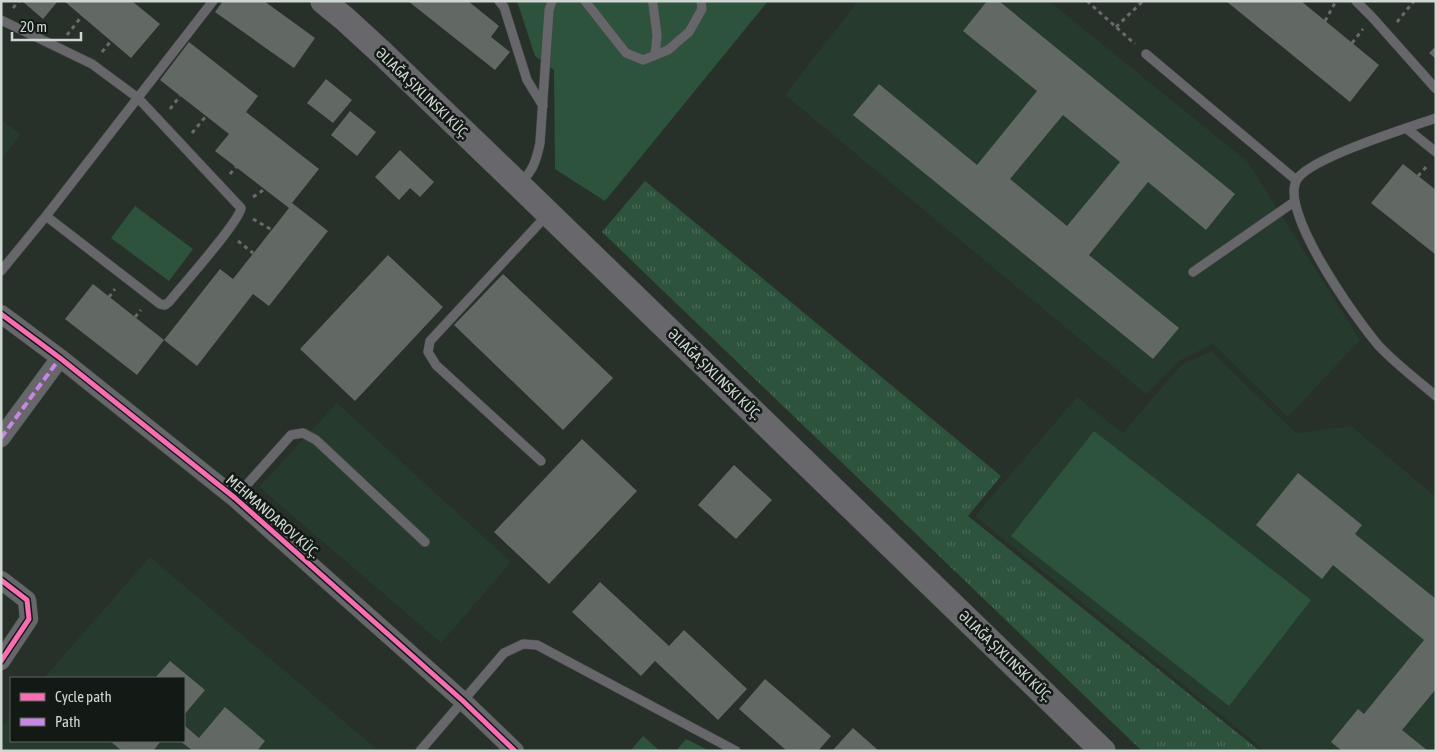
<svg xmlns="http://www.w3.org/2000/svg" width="1437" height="752" viewBox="0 0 1437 752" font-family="'Asap Condensed',sans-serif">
<defs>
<pattern id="grass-tufts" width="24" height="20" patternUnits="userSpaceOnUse" patternTransform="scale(1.25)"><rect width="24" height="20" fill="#2e533c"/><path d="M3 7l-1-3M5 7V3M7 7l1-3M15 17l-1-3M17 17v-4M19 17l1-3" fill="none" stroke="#4b6b57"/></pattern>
</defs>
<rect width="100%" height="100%" fill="#28302a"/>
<path fill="#263a2d" d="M858,1H1049L1248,162L1360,340L1288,417L1213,344L1179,361L1146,394L785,95Z
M1,120L21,134L1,160Z
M1211,351L1296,433L1351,426L1436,497V751H1265L975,516L1077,397L1123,433L1181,365Z
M337,403L511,562L441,643L259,487Z
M150,557L379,751H1V728L11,716V741H184V678H44Z"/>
<path fill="url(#grass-tufts)" d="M645,181L1001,476L968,516L1260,751H1142L602,232Z"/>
<path fill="#2e533c" d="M517,1H768L605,201L555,169L554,70L535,56Z
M135,206L193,249L169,281L111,238Z
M1094,431L1311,600L1229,706L1011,536Z
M643,736L660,751H630Z
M686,739L710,751H676Z"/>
<path fill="#626964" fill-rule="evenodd" d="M22,1H58L43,19Z
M64,1H132L160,24L131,58Z
M223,1H264L315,38L294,68L215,12Z
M408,1H468L499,26L491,37L510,52L495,70Z
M987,1H999L1235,194L1206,230L1148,182L1089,255L1179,328L1153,359L853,115L879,84L977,165L1037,91L963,31ZM1063,115L1120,162L1067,226L1010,179Z
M1226,1H1301L1379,65L1350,102Z
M189,42L258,96L246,112L319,169L292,203L328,231L269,306L253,294L197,366L164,340L220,269L233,279L289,208L215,151L229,134L160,80Z
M1436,46V59L1429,53Z
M326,79L352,100L333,123L307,103Z
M350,111L376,132L357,156L331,135Z
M400,150L434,182L420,197L410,188L399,200L375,177Z
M1403,164L1436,190V255L1371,203Z
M388,255L443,307L355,401L300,349Z
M503,274L613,378L563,430L454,325Z
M93,284L164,340L137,375L65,319Z
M582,439L637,491L549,584L494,532Z
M734,465L772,500L736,539L698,505Z
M1298,473L1362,525L1355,534L1436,599V689L1402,730L1428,751H1342L1331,742L1358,709L1364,714L1424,640L1333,565L1322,579L1256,525Z
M600,582L669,646L684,630L747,689L718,720L655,661L641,676L572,612Z
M170,661L205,690L184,715V678H155Z
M765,679L831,736L818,751H787L739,709Z
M225,707L265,741L257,751H193L180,741H184V725L199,738Z
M853,728L879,751H832Z
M110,741H161L153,751H122Z"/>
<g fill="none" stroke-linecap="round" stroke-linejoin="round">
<g stroke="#474d49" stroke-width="10">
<path id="lane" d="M499,1L504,7L527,80L543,106
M585,1L626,53L643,60L668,50L689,32L702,9L701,1
M652,1L653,4L657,35L655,55
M1356,1L1372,17L1436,89
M1,20L92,64L138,98L241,208C240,221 181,287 169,302L165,305L160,304L46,216
M1146,54L1296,180
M1436,118C1407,128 1314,157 1298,178C1275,207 1358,322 1379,346C1396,364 1417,380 1436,396
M1406,128L1436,152
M520,184C533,170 536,162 540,143L549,10L552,1
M1,271L46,216L213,1
M1193,272L1294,202
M541,461L436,365L428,352L430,341L547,215
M235,498L291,435L303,433L316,440L425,542
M420,751L504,653L523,644L537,645L736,751"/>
</g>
<g stroke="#474d49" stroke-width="19">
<path id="street" d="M1,314L60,358L235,498L463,701L515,751
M1,438L60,358
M1,580L27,600L29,619L1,661"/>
</g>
<g stroke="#474d49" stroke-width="26">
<path id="secondary" d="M323,1L345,19L383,54L519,185L1103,751"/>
</g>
<path stroke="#696b6b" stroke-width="3" stroke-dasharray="4 4" stroke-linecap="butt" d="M1087,1L1135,44
M13,8L19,1
M1325,21L1336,1
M1397,22L1414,1
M1116,27L1143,1
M67,35L82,16
M1352,43L1363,29
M102,52L111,41
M170,109L180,96
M192,133L206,116
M230,174L236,167
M1418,176L1428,165
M253,197L265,189
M253,219L272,230
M238,241L253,253
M109,297L115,289
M135,317L141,310"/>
<use href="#lane" stroke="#66666b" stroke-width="9"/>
<use href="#street" stroke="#66666b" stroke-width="18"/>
<use href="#secondary" stroke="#68686c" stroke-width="25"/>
<path stroke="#c787e3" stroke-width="4" stroke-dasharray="8 4" stroke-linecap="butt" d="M1,438L60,358"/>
<g stroke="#131915" stroke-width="8">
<path id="cycleway" d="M1,314L60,358L235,498L463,701L515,751
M1,580L27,600L29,619L1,661"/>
</g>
<use href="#cycleway" stroke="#f96db3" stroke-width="5"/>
</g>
<g text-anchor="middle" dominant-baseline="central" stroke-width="5" stroke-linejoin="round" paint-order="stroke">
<g font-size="15" fill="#ced7d1" stroke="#131915">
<text transform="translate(423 93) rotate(44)">ƏLIAĞA ŞIXLINSKI KÜÇ.</text>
<text transform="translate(715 374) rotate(44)">ƏLIAĞA ŞIXLINSKI KÜÇ.</text>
<text transform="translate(273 516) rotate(41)">MEHMANDAROV KÜÇ.</text>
<text transform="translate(1006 656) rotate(44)">ƏLIAĞA ŞIXLINSKI KÜÇ.</text>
</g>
</g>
<rect width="1437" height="752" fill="none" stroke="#ced7d1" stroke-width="5"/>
<rect x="10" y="677" width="175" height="65" fill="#131915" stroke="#5e6560"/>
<rect x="20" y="693" width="25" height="8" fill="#f96db3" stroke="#5e6560"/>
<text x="55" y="702" font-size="15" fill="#ced7d1">Cycle path</text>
<rect x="20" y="718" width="25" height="8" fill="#c787e3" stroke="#5e6560"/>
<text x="55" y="727" font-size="15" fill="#ced7d1">Path</text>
<path d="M12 32v8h69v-8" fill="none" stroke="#ced7d1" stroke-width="2.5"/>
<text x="20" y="32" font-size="15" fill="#ced7d1" stroke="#131915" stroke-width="4" paint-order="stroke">20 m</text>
</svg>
